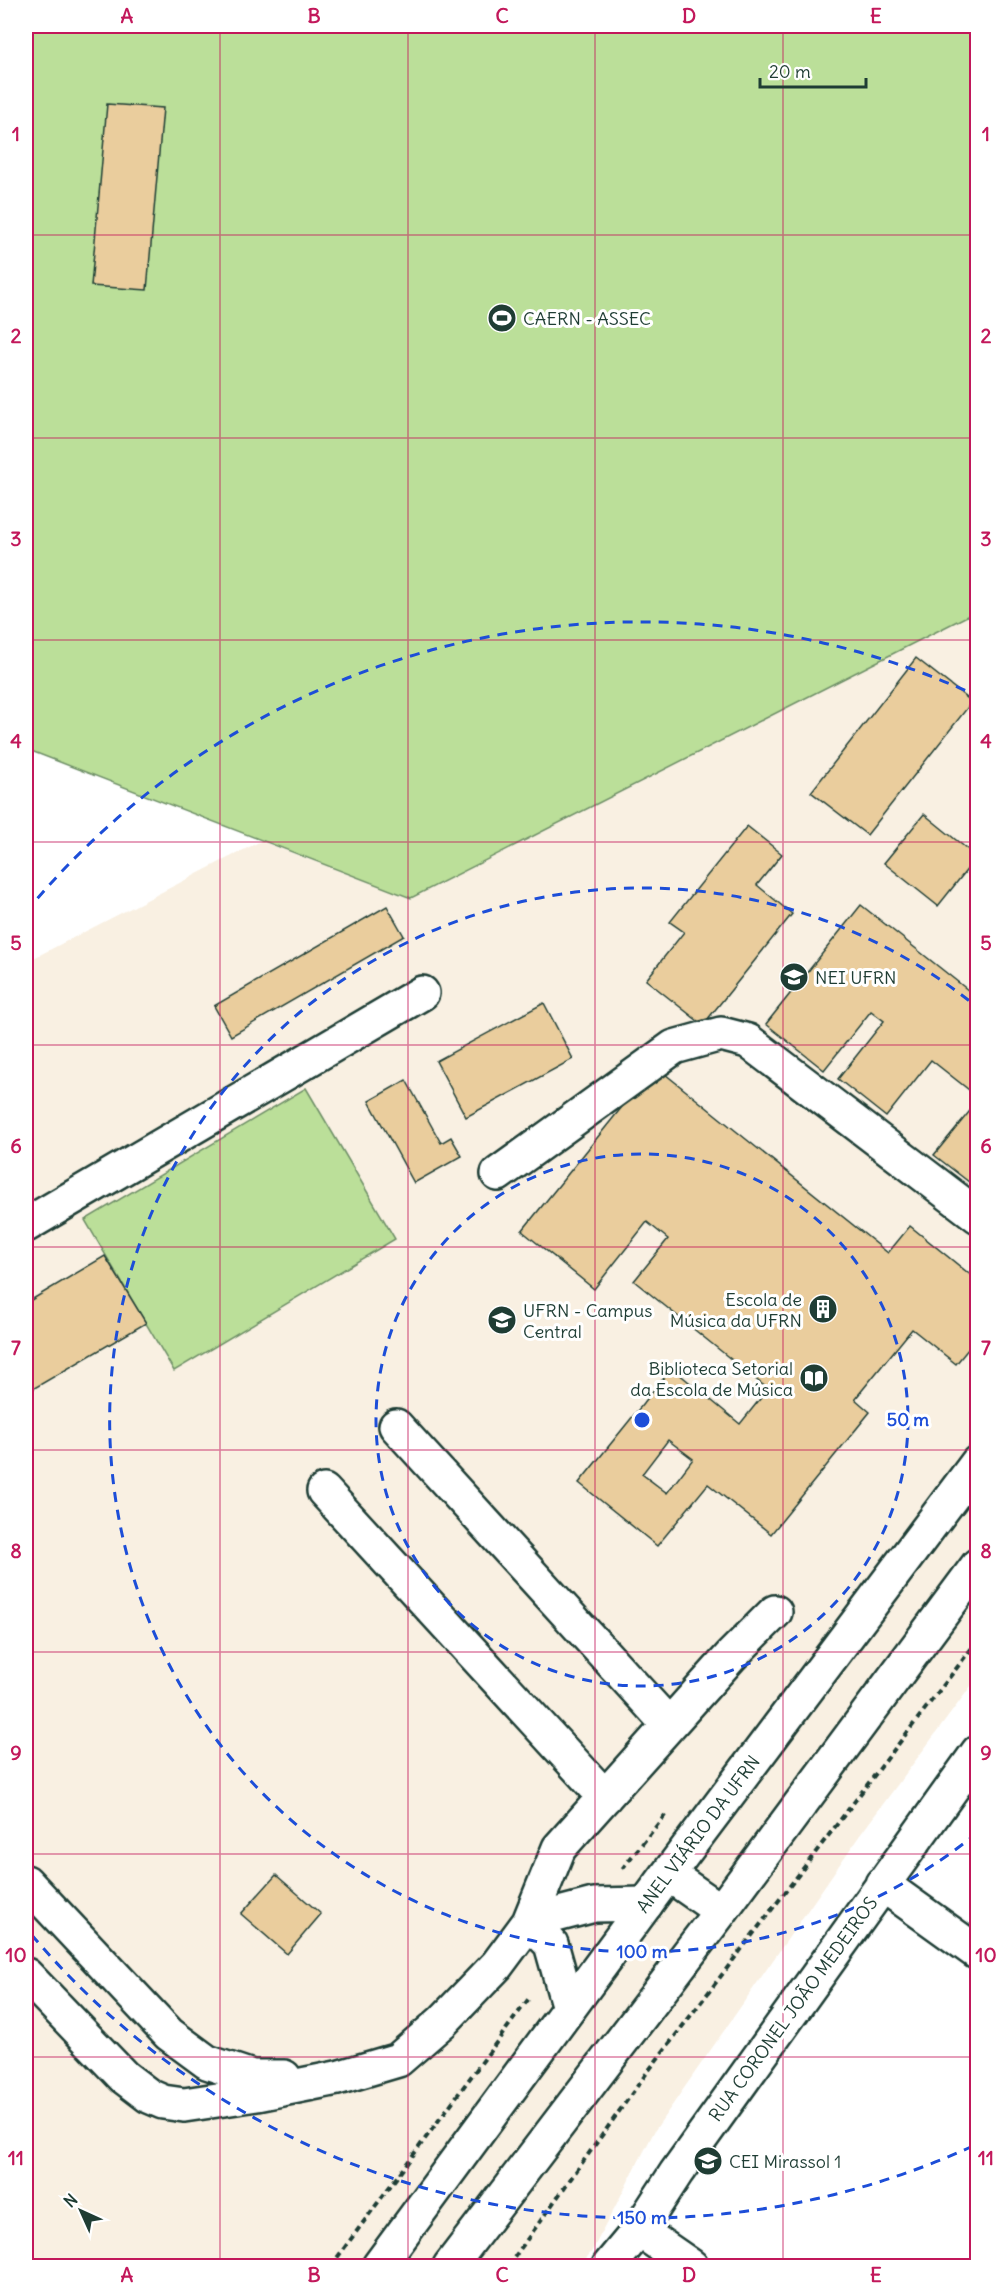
<svg xmlns="http://www.w3.org/2000/svg" width="1003" height="2292" viewBox="0 0 1003 2292" font-family="Delius,sans-serif">
<rect width="100%" height="100%" fill="#fff"/>
<filter id="ink" filterUnits="userSpaceOnUse"><feTurbulence type="fractalNoise" baseFrequency=".0167" numOctaves="2"/><feDisplacementMap in="SourceGraphic" scale="12" xChannelSelector="R" yChannelSelector="G"/><feConvolveMatrix kernelMatrix="1 2 1 2 8 2 1 2 1" color-interpolation-filters="sRGB"/></filter>
<g filter="url(#ink)">
<path fill="#f9f0e2" d="M977,611V1678L860,1835L655,2130L592,2251L580,2266H26V962L261,841L411,898Z"/>
<path fill="#bbdf99" stroke="#6d8e66" stroke-width="1.5" d="M26,26H977V611L411,898L26,749Z
M306,1088L395,1239L174,1371L85,1220Z"/>
<path fill="#eacd9d" stroke="#1f3d34" stroke-width="1.5" fill-rule="evenodd" d="M107,104L163,108L147,290L91,286Z
M916,658L972,702L867,835L811,792Z
M924,814L977,857L938,906L884,863Z
M747,826L782,854L757,885L792,914L703,1025L646,980L684,932L670,922Z
M861,905L978,998V1097L931,1060L886,1117L838,1079L884,1021L871,1011L824,1070L766,1024Z
M387,906L404,936L231,1036L214,1006Z
M544,1003L573,1059L466,1117L436,1061Z
M655,1066L888,1253L910,1226L978,1281V1337L956,1364L912,1329L855,1399L870,1412L771,1534L708,1484L657,1546L579,1483L672,1368L740,1424L768,1389L634,1281L668,1239L647,1222L594,1289L522,1231ZM668,1440L693,1459L667,1493L642,1474Z
M406,1080L441,1143L451,1137L462,1156L414,1183L369,1101Z
M978,1101V1189L934,1155Z
M105,1256L146,1323L26,1393V1303Z
M276,1875L321,1914L287,1954L241,1914Z"/>
<g fill="none" stroke-linecap="round" stroke-linejoin="round">
<g stroke="#1f3d34" stroke-width="38">
<path id="minor" d="M498,1174L674,1047L721,1034L748,1041L978,1216
M26,1225L422,993
M396,1426L669,1725
M324,1491L605,1797
M26,1882L169,2034L207,2062L252,2077H284
M882,1884L978,1953
M529,1922L594,1905L646,1904
M529,1922L551,1944L569,2008
M26,1975L124,2077L149,2096L163,2102L184,2105L257,2094L337,2078L398,2060L443,2021L497,1965L529,1922L559,1848L731,1656L775,1612
M639,2230L691,2266
M609,2266L639,2230L676,2173L978,1752"/>
</g>
<g stroke="#1f3d34" stroke-width="38">
<path id="major" d="M668,1874L721,1911
M379,2266L668,1874L978,1462
M450,2266L721,1911L978,1565"/>
</g>
<path stroke="#1f3d34" stroke-width="4" stroke-dasharray="6 4.5" stroke-linecap="butt" d="M622,1869L666,1814
M331,2266L530,1997
M508,2266L646,2074L978,1640"/>
<use href="#minor" stroke="#fff" stroke-width="33"/>
<use href="#major" stroke="#fff" stroke-width="33"/>
</g>
</g>
<path fill="none" stroke="#c2185b" stroke-width="1.5" stroke-opacity="0.55" d="M220,26V2266M408,26V2266M595,26V2266M783,26V2266M26,235H978M26,438H978M26,640H978M26,842H978M26,1045H978M26,1247H978M26,1450H978M26,1652H978M26,1854H978M26,2057H978"/>
<g fill="none" stroke="#1d4ed8" stroke-width="3" stroke-dasharray="10 8">
<circle cx="642" cy="1420" r="266"/>
<path d="M977 1833A532 532 0 1 1 977 1007"/>
<path d="M973 2146A798 798 0 0 1 26 1928M26 912A798 798 0 0 1 973 694"/>
</g>
<defs>
<g id="stadium-disc" transform="scale(1.5)"><circle r="9.5" fill="#1f3d34" stroke="#fff"/><path d="M0-5a6.5 5 0 1 0 0 10a6.5 5 0 1 0 0-10ZM-3.5-1.8h7v3.6h-7Z" fill="#fff"/></g>
<g id="school-disc" transform="scale(1.5)"><circle r="9.5" fill="#1f3d34" stroke="#fff"/><path d="M0-5L7-2L0 1L-7-2ZM-4 1L0 2.5L4 1V4Q0 6-4 4Z" fill="#fff"/></g>
<g id="building-disc" transform="scale(1.5)"><circle r="9.5" fill="#1f3d34" stroke="#fff"/><path d="M-4-6H4V6H1V3H-1V6H-4ZM-2.5-4.3h1.7v1.8h-1.7ZM.8-4.3h1.7v1.8H.8ZM-2.5-1h1.7V.8h-1.7ZM.8-1h1.7V.8H.8Z" fill="#fff"/></g>
<g id="university-disc" transform="scale(1.5)"><circle r="9.5" fill="#1f3d34" stroke="#fff"/><path d="M0-5L7-2L0 1L-7-2ZM-4 1L0 2.5L4 1V4Q0 6-4 4Z" fill="#fff"/></g>
<g id="library-disc" transform="scale(1.5)"><circle r="9.5" fill="#1f3d34" stroke="#fff"/><path d="M-6-4Q-3-5.5-.7-3.5V5Q-3 3-6 4ZM6-4Q3-5.5 .7-3.5V5Q3 3 6 4Z" fill="#fff"/></g>
</defs>
<g fill-rule="evenodd">
<use href="#stadium-disc" x="502" y="318"/>
<use href="#school-disc" x="794" y="977"/>
<use href="#building-disc" x="823" y="1309"/>
<use href="#university-disc" x="502" y="1320"/>
<use href="#library-disc" x="814" y="1378"/>
<use href="#school-disc" x="708" y="2161"/>
</g>
<g text-anchor="middle" dominant-baseline="central" stroke-width="6" stroke-linejoin="round" paint-order="stroke">
<g font-size="18" fill="#1f3d34" stroke="#fff" text-anchor="start">
<text x="523" y="318">CAERN - ASSEC</text>
<text x="815" y="977">NEI UFRN</text>
<text x="802" y="1299" text-anchor="end">Escola de<tspan x="802" dy="21">Música da UFRN</tspan></text>
<text x="523" y="1310">UFRN - Campus<tspan x="523" dy="21">Central</tspan></text>
<text x="793" y="1368" text-anchor="end">Biblioteca Setorial<tspan x="793" dy="21">da Escola de Música</tspan></text>
<text x="729" y="2161">CEI Mirassol 1</text>
</g>
<g font-size="18" fill="#1f3d34" stroke="#fff">
<text transform="translate(698 1834) rotate(-53)">ANEL VIÁRIO DA UFRN</text>
<text transform="translate(793 2009) rotate(-54)">RUA CORONEL JOÃO MEDEIROS</text>
</g>
</g>
<circle cx="642" cy="1420" r="9" fill="#1d4ed8" stroke="#fff" stroke-width="3"/>
<g font-size="18" text-anchor="middle" font-weight="bold" fill="#1d4ed8" stroke="#fff" stroke-width="6" stroke-linejoin="round" paint-order="stroke">
<text x="908" y="1426">50 m</text>
<text x="642" y="1958">100 m</text>
<text x="642" y="2224">150 m</text>
</g>
<rect width="1003" height="2292" fill="none" stroke="#fff" stroke-width="66"/>
<g transform="translate(81 2211) rotate(315)" stroke="#ffffff" stroke-width="4.5" paint-order="stroke">
<path d="M0-4.5L10 22L0 15L-10 22Z" fill="#1f3d34"/>
<text y="-9" font-size="16" font-weight="bold" text-anchor="middle" fill="#1f3d34">N</text>
</g>
<path d="M760 78v9h106v-9" fill="none" stroke="#1f3d34" stroke-width="3"/>
<text x="769" y="78" font-size="18" fill="#1f3d34" stroke="#ffffff" stroke-width="4.5" paint-order="stroke">20 m</text>
<rect x="33" y="33" width="937" height="2226" fill="none" stroke="#c2185b" stroke-width="2"/>
<g font-size="20" text-anchor="middle" font-weight="bold" fill="#c2185b">
<text x="127" y="23">A</text>
<text x="314" y="23">B</text>
<text x="502" y="23">C</text>
<text x="689" y="23">D</text>
<text x="876" y="23">E</text>
<text x="16" y="141">1</text>
<text x="986" y="141">1</text>
<text x="16" y="343">2</text>
<text x="986" y="343">2</text>
<text x="16" y="546">3</text>
<text x="986" y="546">3</text>
<text x="16" y="748">4</text>
<text x="986" y="748">4</text>
<text x="16" y="950">5</text>
<text x="986" y="950">5</text>
<text x="16" y="1153">6</text>
<text x="986" y="1153">6</text>
<text x="16" y="1355">7</text>
<text x="986" y="1355">7</text>
<text x="16" y="1558">8</text>
<text x="986" y="1558">8</text>
<text x="16" y="1760">9</text>
<text x="986" y="1760">9</text>
<text x="16" y="1962">10</text>
<text x="986" y="1962">10</text>
<text x="16" y="2165">11</text>
<text x="986" y="2165">11</text>
<text x="127" y="2282">A</text>
<text x="314" y="2282">B</text>
<text x="502" y="2282">C</text>
<text x="689" y="2282">D</text>
<text x="876" y="2282">E</text>
</g>
</svg>
